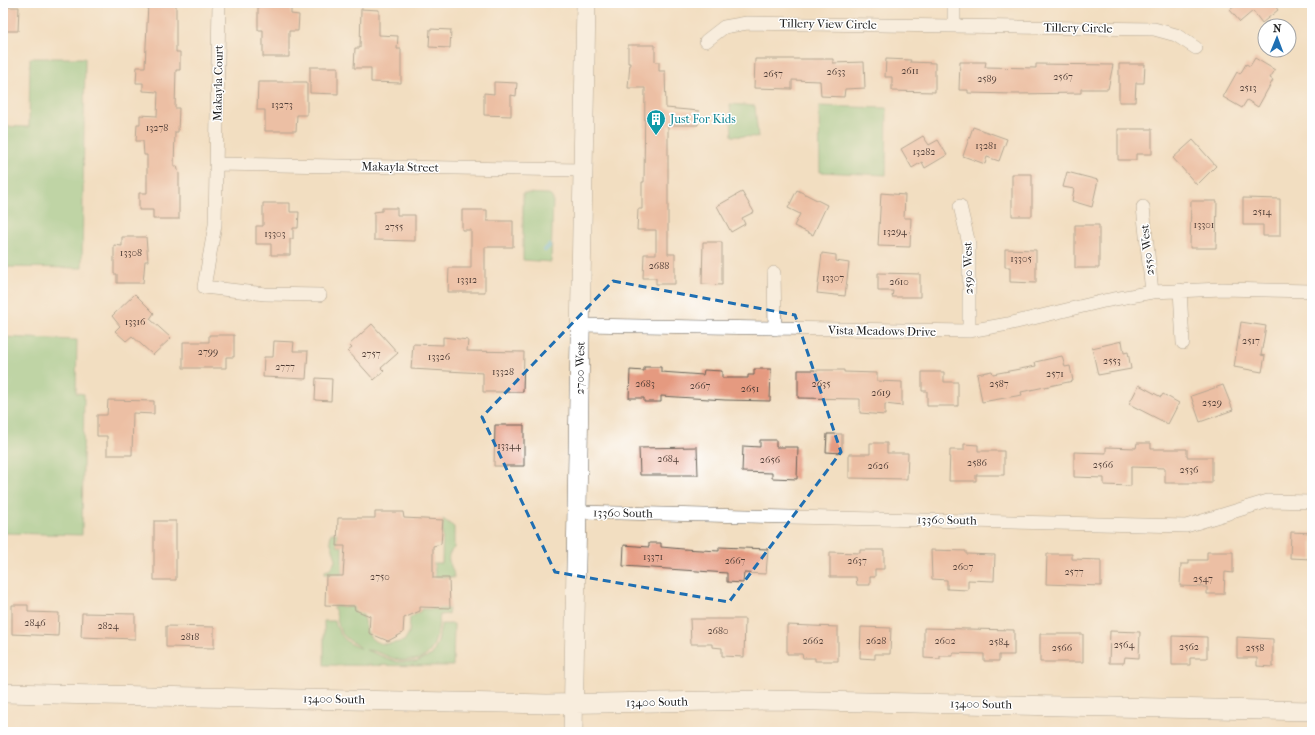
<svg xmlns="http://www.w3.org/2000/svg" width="1315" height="735" viewBox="0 0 1315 735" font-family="'IM FELL French Canon',serif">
<rect width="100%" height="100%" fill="#fff"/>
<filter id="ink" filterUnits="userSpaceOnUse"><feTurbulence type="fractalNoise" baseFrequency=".025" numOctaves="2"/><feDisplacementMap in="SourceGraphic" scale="8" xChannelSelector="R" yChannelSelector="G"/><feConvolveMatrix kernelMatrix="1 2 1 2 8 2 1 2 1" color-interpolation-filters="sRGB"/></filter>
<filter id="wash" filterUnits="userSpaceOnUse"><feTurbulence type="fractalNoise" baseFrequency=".012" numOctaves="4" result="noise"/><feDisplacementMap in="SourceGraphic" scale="16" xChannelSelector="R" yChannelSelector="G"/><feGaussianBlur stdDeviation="0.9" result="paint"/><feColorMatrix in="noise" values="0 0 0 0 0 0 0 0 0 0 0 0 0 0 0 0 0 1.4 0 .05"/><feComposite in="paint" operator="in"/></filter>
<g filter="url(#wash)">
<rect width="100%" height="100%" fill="#f2dec1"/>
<path fill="#80c783" stroke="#4e7250" d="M30,58H85L82,268L3,267V126L29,127Z
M730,104L755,106L758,137L732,136Z
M819,106L887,108L886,175L820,172Z
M523,193L549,194L553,199L551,262L523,260Z
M3,337L77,340L76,393L84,394L82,535L3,533Z
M443,519L454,527V548C442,559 454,565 454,578L435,576L434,563H442Z
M331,533H337V546L342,547V574H325V571L331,569L336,559L330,540Z
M333,606L353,607L354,611L363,615C367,643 377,648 404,641L409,633L410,618L421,611V609H449L448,614L440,615C437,634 436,661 410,660C405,660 399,661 395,659C385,656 376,650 366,650L397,662H416L432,655L438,642L441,624H454L453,666L324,665V621H335C337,634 349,646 361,648C354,643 341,637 339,627C337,619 337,614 333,606Z"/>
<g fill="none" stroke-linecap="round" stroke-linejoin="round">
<path stroke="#5cbcda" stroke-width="4.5" d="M545,250L549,246"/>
</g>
<g id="blocks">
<path fill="#e59a80" d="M148,3H176V52H180V70H176L175,108H179L178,132H175L174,166H177L179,174V219H153V210H139V193H147V155H144L143,141H136L137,124H140V115L157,116L158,92L143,91V83H136L137,67H145Z
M1238,3H1273L1278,10L1262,23L1253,11L1240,22L1230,10Z
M258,5L291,6V14L299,15L298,31H289V57H263V30H258Z
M3,7H19L18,31H3Z
M361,9L379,10V35L398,36L397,49H401V83L371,82V68H354L355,48H360Z
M430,29L451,30L450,48L429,47Z
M628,45H655V62H659V71H665L666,108L699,111L698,125H668V254H675V284H656V278H643L644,254H656V230H637L638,209H642V182H644L645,88H628L630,63H628Z
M1255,58L1275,70L1270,78L1273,80L1258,107L1247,100L1242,108L1223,97L1237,72L1240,74L1246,64L1250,66Z
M755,59H833V63L864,62L865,88L845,89L844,97L821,96L820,81L792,80V89L754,88Z
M886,59L911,60L910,62L935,63V92L892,91V77H885Z
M960,62H986L985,67L1036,68V64L1113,65L1108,89H1081V93L1015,94L968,93V90H959Z
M1119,64H1145L1144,83H1136L1135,102H1119Z
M310,67H338V94L310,93Z
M258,82H307V115H297L296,131H265V110H257Z
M494,82L517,83L516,96L511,95V116L484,115V93L494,94Z
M973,127L1007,139L999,161L987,157L985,164L963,156Z
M1118,129H1152V154H1136V160H1118Z
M923,136L929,145L938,140L947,155L925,168L922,162L912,168L901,149Z
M1193,140L1216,166L1197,185L1173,158Z
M1067,172L1098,180L1092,207L1072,201L1074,189L1063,187Z
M1012,174H1032V216H1012Z
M797,190L827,205L813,235L794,226L800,214L788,208Z
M742,192L754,212L742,218L745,224L731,232L717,206Z
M881,193L905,195L904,218H911L910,247L878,246Z
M1243,198L1280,199V236H1263V225H1243Z
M1191,201H1217L1216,248H1190Z
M263,203H290V212H299L298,228H293V239H290V255H271V244H256V226H263Z
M382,208H397V215H415V241L374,240V212L382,211Z
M462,210H487V221H513V247H485V292H448L449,268H471V230H462Z
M1075,225H1099V268H1075Z
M122,237H146L148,261H145L143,283H117V274H114V245L122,246Z
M703,242H722V285L702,284Z
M1005,249L1036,250V283L1010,282V267H1005Z
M822,253L836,255V261L849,263L845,296L817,293Z
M878,273L920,274V297H892L893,291H878Z
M135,294L154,313L150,319L171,338L153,355L132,336L126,341L115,331L120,326L112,316Z
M1241,322L1266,326L1261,355L1265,356L1262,372L1234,367Z
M372,324L398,353L381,368L384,371L374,380L348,351L352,348L349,345Z
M209,335H234V357H226V368H183V342H209Z
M443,337L468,340L467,351L524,352L523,392H483V373L411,369L413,344L443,345Z
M274,341L294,342L293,351H308L306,379L263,377L264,357H273Z
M1122,341L1124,353L1128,352L1131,369L1098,375L1092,348Z
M1062,356L1065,367L1070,366L1073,381L1021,392L1022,395L982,402L977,374L992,371L993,374L1036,366L1035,362Z
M644,367H661V372L703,375L704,370L722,371V378H748V375H754V369H771L770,401L725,400L661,396V402H644V398H629L630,370L644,371Z
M798,370H844V372L877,373V381L902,382V406L885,404V415L860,413V399L798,398Z
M922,372H944V382H958V406H927V391H922Z
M316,378L332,379L331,401L315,400Z
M1139,385L1161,397L1163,394L1179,403L1168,424L1129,404Z
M1223,385L1233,410L1200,422L1191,396Z
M108,400L154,401V414L133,413L132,455H107V436H97V415H107Z
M495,425H524V466H494Z
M827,434H842V453L826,452Z
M760,440H776V447H798L797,479L772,478V473L742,472L743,446L760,447Z
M870,443H887V453H908L907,479L849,478V454H870Z
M1137,443H1151V449H1187V457H1212V483H1165V468L1131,467V486L1104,485V478L1074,477V452L1106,453V447L1136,448Z
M964,444L978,445V451H1004V475H976V481H949L950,450H964Z
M697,447L698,475H640L639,448Z
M375,512H403L404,518L443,520L441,544L433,546V578H449L450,608L420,607V611L404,618L403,633L388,641L369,633L370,616L355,610L354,606L325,605L326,576H343L345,546H337L338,518H375Z
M154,521H176V580H154Z
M1291,532L1312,533V559L1290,558Z
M649,543H661V547L683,549L719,551V547L768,549L766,574L744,573L743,583L727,582V573L623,566L624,545L649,547Z
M860,550H884V569H875V577H870V585H857L856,577H830V552L860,553Z
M931,550L966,551V554L995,555L994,581L968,580V590L947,589V580L932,579Z
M1207,552H1233V573L1225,572L1224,594H1207V587L1180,586L1181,564H1189V560H1207Z
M1047,554H1072V559L1101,560V586L1046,584Z
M12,605H28V612L59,613L58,636L12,634Z
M82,613L135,614V639L81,637Z
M690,619H745L744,657L722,656V648L712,647V644H691Z
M787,625L838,627V661H815V658H803L802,654H787Z
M166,626L214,627V648L166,647Z
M861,627L891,628L890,654H875V659L860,658Z
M924,628L1014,630V655H999V661H984V654L953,653V656H940V659L924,658Z
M1110,631L1140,632L1139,658L1125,657L1124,663H1109Z
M1040,634H1083V662H1040Z
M1172,636L1207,637V658H1190V665H1172Z
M1237,637L1273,639V667L1257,666V658H1237Z"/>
</g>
</g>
<g filter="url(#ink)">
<use href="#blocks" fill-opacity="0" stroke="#676056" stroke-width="1"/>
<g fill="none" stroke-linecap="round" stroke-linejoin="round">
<g stroke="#676056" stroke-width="14">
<path id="street" d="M219,3L215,225L204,287L265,294L320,295
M954,26V3
M706,41L724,27L747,23L1154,29L1176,35L1196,48
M216,164L583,170
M960,206L969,244V331
M1143,207L1152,292
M774,273L775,329
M1180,290L1183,343
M580,325L969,331L1008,324L1104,301L1152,292L1222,289L1312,291
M577,512L1186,526L1268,501L1312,502"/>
</g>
<g stroke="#676056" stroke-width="20">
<path id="secondary" d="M3,693L547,704L769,700L1312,711
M573,732L586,3"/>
</g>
<use href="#street" stroke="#fff" stroke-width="13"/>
<use href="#secondary" stroke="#fff" stroke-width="19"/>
</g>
</g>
<path d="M0 0H1315V735H0ZM613,281L795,315L841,452L729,602L555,572L482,417Z" fill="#f2dec1" fill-opacity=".55" fill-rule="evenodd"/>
<path fill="none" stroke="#1f6fb2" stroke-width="3" stroke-dasharray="8 5" stroke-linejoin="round" d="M613,281L795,315L841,452L729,602L555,572L482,417Z"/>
<defs>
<g id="building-pin" transform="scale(1)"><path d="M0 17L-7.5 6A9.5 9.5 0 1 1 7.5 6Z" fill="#0f9aa8" stroke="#fff"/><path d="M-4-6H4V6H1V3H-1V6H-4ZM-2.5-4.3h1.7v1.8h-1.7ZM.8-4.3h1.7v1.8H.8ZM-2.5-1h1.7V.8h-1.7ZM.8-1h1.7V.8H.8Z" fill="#fff"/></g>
</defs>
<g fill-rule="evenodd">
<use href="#building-pin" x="656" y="119"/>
</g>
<g text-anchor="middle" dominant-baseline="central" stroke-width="3" stroke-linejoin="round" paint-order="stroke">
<g font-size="10" fill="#4e3c35">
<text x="910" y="71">2611</text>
<text x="836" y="72">2633</text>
<text x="773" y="74">2657</text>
<text x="1063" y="77">2567</text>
<text x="987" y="79">2589</text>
<text x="1248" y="88">2513</text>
<text x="282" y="105">13273</text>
<text x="157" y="128">13278</text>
<text x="986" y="146">13281</text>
<text x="924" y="152">13282</text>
<text x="1262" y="212">2514</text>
<text x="1204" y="225">13301</text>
<text x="394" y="227">2755</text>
<text x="895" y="232">13294</text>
<text x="275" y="234">13303</text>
<text x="131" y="253">13308</text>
<text x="1021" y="259">13305</text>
<text x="659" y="266">2688</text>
<text x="833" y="278">13307</text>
<text x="467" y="280">13312</text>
<text x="899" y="282">2610</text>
<text x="135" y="322">13316</text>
<text x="1251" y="341">2517</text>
<text x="208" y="352">2799</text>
<text x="371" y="354">2757</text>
<text x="439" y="357">13326</text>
<text x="1112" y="361">2553</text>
<text x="285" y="367">2777</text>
<text x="503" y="372">13328</text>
<text x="1055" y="374">2571</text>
<text x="645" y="384">2683</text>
<text x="821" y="384">2635</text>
<text x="999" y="384">2587</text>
<text x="700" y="386">2667</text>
<text x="750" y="389">2651</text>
<text x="881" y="393">2619</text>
<text x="1212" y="403">2529</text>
<text x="509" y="446">13344</text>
<text x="668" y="459">2684</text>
<text x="770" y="460">2656</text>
<text x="977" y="463">2586</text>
<text x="1103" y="465">2566</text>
<text x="878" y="466">2626</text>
<text x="1189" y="470">2536</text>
<text x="653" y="557">13371</text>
<text x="735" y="561">2667</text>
<text x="857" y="561">2637</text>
<text x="963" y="567">2607</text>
<text x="1074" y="572">2577</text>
<text x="380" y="577">2750</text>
<text x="1203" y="579">2547</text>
<text x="35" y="623">2846</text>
<text x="108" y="626">2824</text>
<text x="718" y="631">2680</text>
<text x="190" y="637">2818</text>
<text x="813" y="641">2662</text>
<text x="876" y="641">2628</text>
<text x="945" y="641">2602</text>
<text x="999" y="642">2584</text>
<text x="1124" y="645">2564</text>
<text x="1189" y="647">2562</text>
<text x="1062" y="648">2566</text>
<text x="1255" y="648">2558</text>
</g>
<g font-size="12" fill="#1c1c1c" stroke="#fff">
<text transform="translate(828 24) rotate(1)">Tillery View Circle</text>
<text transform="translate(1078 28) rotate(1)">Tillery Circle</text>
<text transform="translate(218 83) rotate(-89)">Makayla Court</text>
<text transform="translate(400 167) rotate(1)">Makayla Street</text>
<text transform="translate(1147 250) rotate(-96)">2550 West</text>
<text transform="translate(968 268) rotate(-91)">2590 West</text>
<text transform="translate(882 331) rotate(1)">Vista Meadows Drive</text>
<text transform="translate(580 368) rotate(-89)">2700 West</text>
<text transform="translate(623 513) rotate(1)">13360 South</text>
<text transform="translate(947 520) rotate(1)">13360 South</text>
<text transform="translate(334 699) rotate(1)">13400 South</text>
<text transform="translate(657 702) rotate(-1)">13400 South</text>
<text transform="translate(981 704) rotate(1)">13400 South</text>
</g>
<g font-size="12" fill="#0d838f" stroke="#fff" text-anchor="start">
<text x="670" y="119">Just For Kids</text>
</g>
</g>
<rect width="1315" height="735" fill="none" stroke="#fff" stroke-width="16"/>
<g transform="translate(1277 38) rotate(1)"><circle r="19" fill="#ffffff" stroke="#a4a4a4"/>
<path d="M0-3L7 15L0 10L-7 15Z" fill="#1f6fb2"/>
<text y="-6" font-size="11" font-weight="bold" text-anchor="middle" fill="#1c1c1c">N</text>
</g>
</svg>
